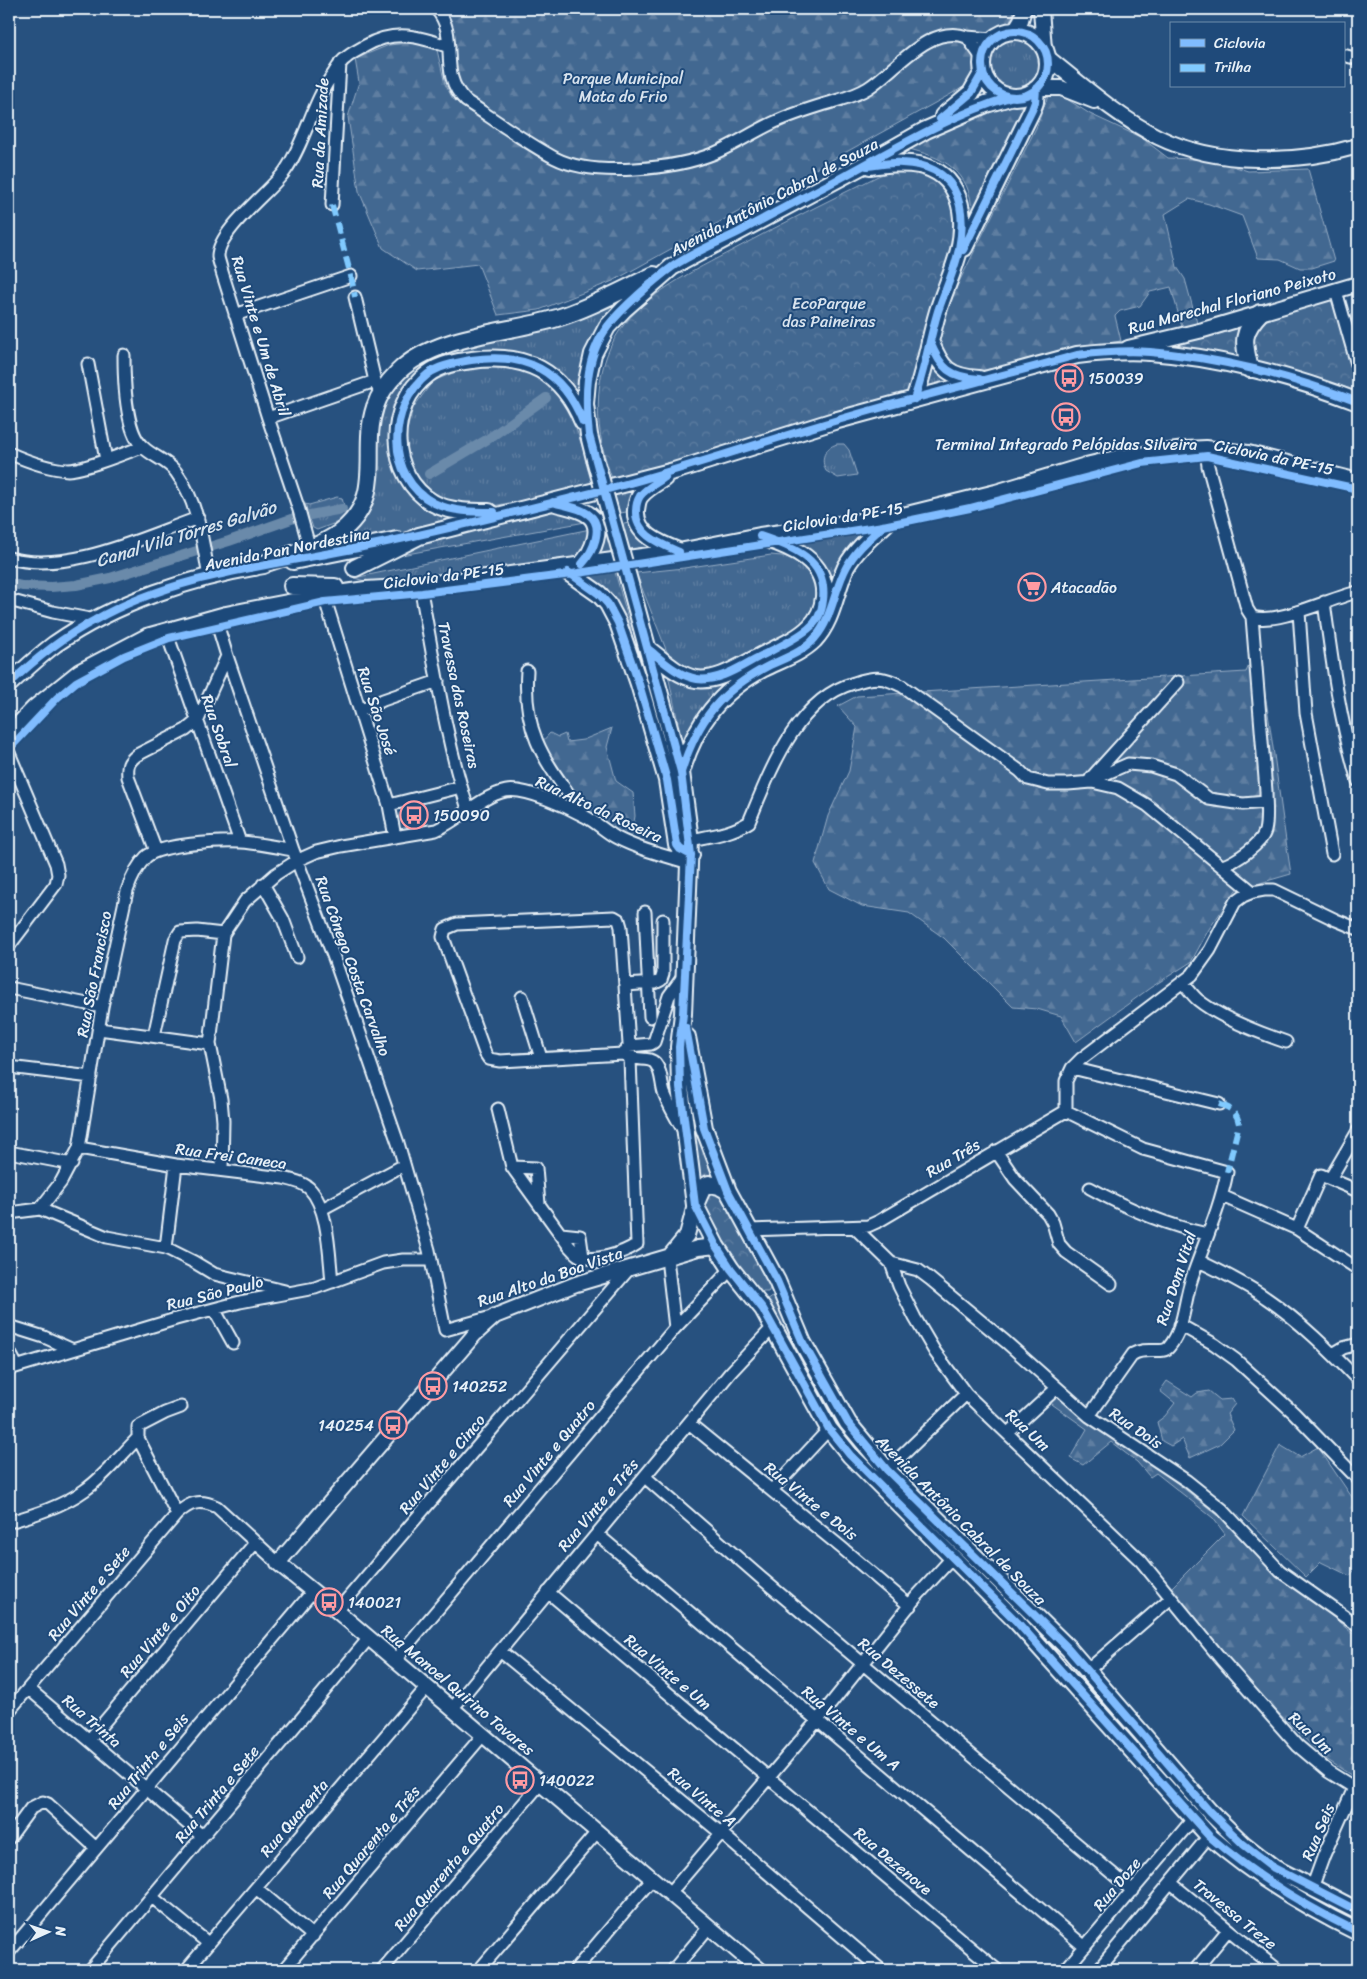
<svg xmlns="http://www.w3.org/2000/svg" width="1367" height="1979" viewBox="0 0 1367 1979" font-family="Sriracha,sans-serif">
<defs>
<pattern id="grass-tufts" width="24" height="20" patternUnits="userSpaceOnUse" patternTransform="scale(1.25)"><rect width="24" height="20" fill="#436891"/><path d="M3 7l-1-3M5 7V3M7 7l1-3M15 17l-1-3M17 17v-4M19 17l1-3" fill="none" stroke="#5e7ea1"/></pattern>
<pattern id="forest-firs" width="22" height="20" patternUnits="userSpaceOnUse" patternTransform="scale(1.25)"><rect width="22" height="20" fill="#436891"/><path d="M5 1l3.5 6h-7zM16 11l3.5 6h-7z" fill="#5e7ea1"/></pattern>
<pattern id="park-crowns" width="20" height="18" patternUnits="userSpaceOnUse" patternTransform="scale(1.25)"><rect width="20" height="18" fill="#436891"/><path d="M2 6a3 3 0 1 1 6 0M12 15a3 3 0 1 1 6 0" fill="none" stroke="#5e7ea1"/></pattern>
</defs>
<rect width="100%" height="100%" fill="#27517f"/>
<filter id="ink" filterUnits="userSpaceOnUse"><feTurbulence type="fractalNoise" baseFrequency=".02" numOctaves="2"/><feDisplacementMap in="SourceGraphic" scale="10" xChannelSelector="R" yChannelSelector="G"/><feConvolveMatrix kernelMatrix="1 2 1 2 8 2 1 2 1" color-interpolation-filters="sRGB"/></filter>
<g filter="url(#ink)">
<path fill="url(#grass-tufts)" stroke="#96acc4" d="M989 64a26 26 0 1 1 52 0a26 26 0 1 1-52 0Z
M626,294L600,328L583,409L528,358L425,371L391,439L437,511L458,521L319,550L351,529L376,408L418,360Z
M934,360L963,383L920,395Z
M510,365L549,380L566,399L596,487L482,508L458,504L438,497L425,489L413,474L406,457L404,441L413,408L433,381L458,371Z
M837,444H844L849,450L857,475L838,478L826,471C820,459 824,448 837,444Z
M650,482L632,511L615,514L610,496Z
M337,497L342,498L346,514L338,522L317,530L313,528L305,504L309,505Z
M558,508L591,521L379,559L419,538Z
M634,522L665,551L626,555L619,525Z
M595,528L584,556L562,564L375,584L354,578Z
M610,528L618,557L590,561L600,530Z
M876,529L853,543L842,568L827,615L768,663L683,746L668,675L694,685L819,619L818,565L804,543Z
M771,555L792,557L807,567L816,582L818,601L812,613L804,624L732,663L718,668L695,672L677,663L667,652L636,573L684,568Z
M613,565L631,629V647L619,617L571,570Z
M778,1293L840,1421L838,1424L767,1301Z"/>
<path fill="url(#forest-firs)" stroke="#96acc4" d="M438,9H1015L1005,32L996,37L955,29L938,33L867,86L712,150L677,162L611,166L559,156L459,95Z
M946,39H967C979,58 982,62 971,83L613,281L539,310L498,315L478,264L417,271L383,248L359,191L348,117L359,82L355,59L389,45L418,42L437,50L445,84L453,99L555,162L614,174L672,171L707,162L785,121L855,97L916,52Z
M1059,94L1090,114L1142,138L1168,158L1214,160L1248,171L1308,169L1334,261L1312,268H1300L1280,259L1258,258L1242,216L1209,204L1189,199L1165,214L1177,267L1185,279L1197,323L1186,329L1182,327L1171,287L1150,292L1140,306L1120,311L1115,316L1121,341L1074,349L996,368L969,372L955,367L937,346L952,296L1036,128L1048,96Z
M1027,101L972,213C971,170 943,157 905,148C943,127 984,109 1027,101Z
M1257,647C1271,722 1279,798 1291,874L1236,890L1209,929L1191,962L1150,988L1076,1042L1061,1016L1037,1009L1013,1007L944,938L909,913L862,906L829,889L815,863L828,816L849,771L857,727L838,706L857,696L1246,672Z
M612,728L607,747L616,781L633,793L635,816L631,840L586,814L540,744L550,733L558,737L565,734L567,742L583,740Z
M1167,1381L1192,1397L1197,1393L1209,1391L1220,1400L1232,1399L1235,1404L1227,1414L1234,1430L1220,1444L1190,1458L1182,1439L1171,1446L1162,1441L1157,1422L1165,1416L1175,1403L1160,1391Z
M1053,1391L1081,1413L1159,1469L1229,1524L1276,1576L1315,1602L1358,1638V1769L1354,1777L1326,1759L1264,1699L1170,1589L1225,1534L1213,1518L1156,1473L1150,1477L1137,1462L1111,1442L1083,1465L1070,1458L1087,1429L1049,1402Z
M1280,1445L1300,1457L1318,1447L1358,1506V1569L1356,1568L1350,1576L1321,1562L1306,1577L1243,1516Z"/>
<path fill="url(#park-crowns)" stroke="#96acc4" d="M914,166L946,187L957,212L954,246L937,289L934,308L908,393L614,483C594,436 590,373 620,330C645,294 695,270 733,250C781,224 830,200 878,176L894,170Z
M1334,298L1358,377V391L1272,365L1226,354L1167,347L1248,321Z
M687,1047L723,1187L697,1191L684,1090Z
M710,1188L724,1196L772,1286L768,1292H760L751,1287L725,1256L702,1200Z"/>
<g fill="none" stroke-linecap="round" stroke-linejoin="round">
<path stroke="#6b8aaa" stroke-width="10" d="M429,474L488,439L546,398
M9,583L22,586L51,587L76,585L110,578L229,541L294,518L342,509"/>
<g stroke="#e8f1f8" stroke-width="15">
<path id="minor" d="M436,9C461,36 436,73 466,101C495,120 525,142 555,158C594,178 676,169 715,153C736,144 755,131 775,122C790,115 806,110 822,105C837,100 854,97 868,88C896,70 929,23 967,37L982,58
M967,37L992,39
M1343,55L1358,59
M332,205L340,63
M1336,291L1358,368
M355,297L375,381L378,388
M235,315L351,276
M124,355C124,377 125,432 143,447C153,457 167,460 176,472C198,502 203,542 209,578
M88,364L106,460
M268,418L375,381
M1206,449L1208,466L1247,609L1252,617C1278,625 1330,598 1358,592
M9,453C27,461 47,469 68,470C84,470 125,453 142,447
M311,553L299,510L268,418L222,272C221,267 219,262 218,257C217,231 271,191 285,171C306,141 312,102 334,73C337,68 341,61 346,58C351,53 359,50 365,46C395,29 419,36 449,47
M9,558C69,574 141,538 198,518
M420,586C434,659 445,738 468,809
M324,596L389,805L395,837
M9,600L53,612L95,620
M1324,602C1332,662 1340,722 1358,781
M1299,612L1306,713L1332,854
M215,617L227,656L293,850L334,958L398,1143L429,1250L445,1330L495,1316
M166,631L240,842
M527,671C522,738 549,765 584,816
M360,711L383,700L438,681
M9,753L56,864L58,875L56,884L9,946
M1091,778L1178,682
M1087,782L1128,764L1151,766L1176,774L1209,799L1243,804L1266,802
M389,805L461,787
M690,840C710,836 731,834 749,822C770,772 796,699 854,683C863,680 875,677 884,679C890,680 897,684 902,686L1020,771L1028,779L1048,784H1068L1092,782L1118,788L1147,805L1253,892
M156,851L128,777C127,766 128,762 137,755L186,730L198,720L227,656
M1223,866C1236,861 1261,845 1265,831C1268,819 1266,804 1266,791L1252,617
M263,884L283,919L297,957
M645,912L650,1017
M1182,982C1188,988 1192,995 1198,1000C1219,1017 1260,1033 1286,1042
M625,985L655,983L661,980L663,974V920
M9,988L102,1007
M522,997L541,1058
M99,1029L210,1044
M154,1036L175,940L180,932L197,931L223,934
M626,1050L629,1046L651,1044L654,1042L669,996L685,974
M9,1067L91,1077
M1072,1068L1219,1104
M498,1109L512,1167L569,1246C572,1249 575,1253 578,1255C592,1264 624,1253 637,1244L630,1059L621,927L619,920L614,917L457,924L445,929L443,937L485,1053L489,1059L500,1061L623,1054C635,1062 649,1056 655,1063C662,1071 661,1084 664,1093C669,1106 676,1118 684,1131
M1066,1111L1143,1149L1227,1172C1220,1209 1204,1243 1192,1278C1184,1300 1185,1328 1169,1347C1163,1355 1146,1346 1133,1354L1089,1416
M1066,1111V1081L1072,1068L1081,1059L1192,975L1210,950L1235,902L1243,896L1253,892L1264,890H1274L1336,920L1358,929
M79,1148L176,1165L283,1178C292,1180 302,1182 309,1188C329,1208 329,1255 332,1282
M996,1151L1015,1179L1048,1214L1053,1223L1059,1244L1066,1252L1111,1284
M9,1152L72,1164
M512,1167L536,1168L539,1204
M222,1170L223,1121L221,1099L210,1044L223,934L245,901L276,874L298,860L316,852L341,846L436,830C461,819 479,797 506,791C525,787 568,807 586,817C597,823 606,832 617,838C640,850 666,856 690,863
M1330,1179L1358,1131
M1090,1188C1128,1209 1165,1225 1207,1234
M1222,1196L1297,1229L1358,1269
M40,1209L107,1237L166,1248L194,1262L214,1274L285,1291
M322,1209L404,1165
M9,1213L40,1209L61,1182L79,1148L102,1007L127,891C131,879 137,866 146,857C160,844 220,841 240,842C258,843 276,847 293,850
M854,1227L891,1263L899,1286L915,1318L935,1352L966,1394L1141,1561L1221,1659L1298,1746L1329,1772L1358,1790
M1297,1229L1321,1175L1358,1191
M750,1230L868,1226L879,1221L1066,1111
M561,1234L580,1236L583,1257
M166,1248L176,1165
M667,1258L675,1328
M1199,1261C1221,1272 1245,1283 1266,1298C1300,1321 1330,1351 1358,1380
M891,1263L918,1270L930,1279L1006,1342L1089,1416L1187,1481L1222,1509L1280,1571L1358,1626
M214,1309L233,1343
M1180,1325L1214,1344L1236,1360L1294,1413L1358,1479
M9,1326L44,1337L71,1349
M9,1351L17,1366
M1333,1354L1343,1348L1358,1344
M9,1369L176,1319L240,1302L315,1288L383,1263L403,1260H431
M690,1424L842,1548L910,1606
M1008,1433L1057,1388
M138,1438L177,1514
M887,1470L966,1394
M645,1477L761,1578L1133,1891
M772,1490L829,1429
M9,1522C34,1515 63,1506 85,1490C105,1476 120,1456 138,1438V1427L165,1413L181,1407
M597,1534L1085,1947
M548,1592L997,1970
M337,1611L629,1269
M500,1651L722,1834L881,1970
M394,1661L675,1328L731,1269
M1088,1670L1171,1598
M29,1689L202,1836
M452,1709L730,1373L773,1327
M9,1711L177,1514C190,1502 200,1499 217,1507L278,1563
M89,1740L255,1543
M9,1838L31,1808L43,1802L48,1804L96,1848
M1171,1883L1278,1970
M256,1888L313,1936
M1312,1888L1324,1855L1354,1788
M670,1893L817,1721L917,1596L952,1558
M152,1897L208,1943
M9,1952L313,1591
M90,1970L369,1638
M186,1970L427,1687
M283,1970L483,1735
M382,1970L540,1784
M479,1970L597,1832
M575,1970L652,1879
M673,1970L709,1927
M1065,1970L1193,1819
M1098,1970L1209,1836
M1195,1970L1228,1930"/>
</g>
<g stroke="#e8f1f8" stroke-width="18">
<path id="major" d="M1041,9L1044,49
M1015,30L1021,20L1024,9
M1047,57C1082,85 1118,117 1158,137C1217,166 1297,164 1358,146
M1037,88H1061L1094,101
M1128,348L1203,330L1358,284
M716,1246L698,1248L576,1284L495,1316L475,1334L278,1563L337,1611L760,1970
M669,1257L687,1235L695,1205"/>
</g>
<g stroke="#e8f1f8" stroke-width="20">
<path id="highway" d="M982 64a33 33 0 1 1 66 0a33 33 0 1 1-66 0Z
M943,116L971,93L983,72
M870,166C886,164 902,162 919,165C961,174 967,215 959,250C954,271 944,291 938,311C929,341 925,371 914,399
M964,248L1032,110L1035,102L1036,89
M930,341C941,369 949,377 979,379
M1250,369C1244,343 1240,334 1260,313
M595,459L589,435L585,404L587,381L593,354L607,327L624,309L672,267L862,166L926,130L986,104L1010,97
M664,478C656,483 647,488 641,495C637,499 637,504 636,510C634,534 660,544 678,551
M556,503C566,506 580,508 589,515C605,527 592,553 582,564
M489,512C471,512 449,512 433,503C387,476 386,405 428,374C441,364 457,362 472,360C526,353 562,371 583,422
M293,561L397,540
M255,567C281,557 317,549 339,533C387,497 360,452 375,407C379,394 388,382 398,372C435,335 508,333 557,318C590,308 622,290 654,275
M355,568L419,536L674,471L834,421L1077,355C1102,352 1126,350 1150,352C1219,357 1294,377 1358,402
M562,568L599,594L608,604L618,623L639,684L667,780L677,845L680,849L691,855
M292,586L335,587
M631,588L681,772L690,840L683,1014L679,1047L680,1087L695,1205L716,1246L731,1269L763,1309L829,1429L850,1455L1017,1622L1209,1836C1254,1875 1304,1906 1358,1932
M648,649C662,660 678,676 696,679C717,682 739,667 757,658C774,649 796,641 810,627C819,618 823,609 824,597C827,561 792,547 764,538
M9,684C24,670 39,656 55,644C116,602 192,577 264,565
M9,735L35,708L80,672L147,637L226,615L324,596L366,590L400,588L503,576L679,552L760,536L903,516L996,493L1086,466L1116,459L1185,450L1206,449L1248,454L1358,482
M681,772C696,723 719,692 764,668C780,660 801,653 814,640C833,620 835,591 846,567C857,547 877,532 893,517
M687,1037L704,1128L728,1191L777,1281L803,1343L848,1423L887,1470L1068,1648L1209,1811L1243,1844L1274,1868L1358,1911
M695,1205L703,1187L709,1184L719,1186L728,1191"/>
</g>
<use href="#minor" stroke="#1f4a7a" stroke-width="11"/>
<use href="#major" stroke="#1f4a7a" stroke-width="14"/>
<use href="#highway" stroke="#1f4a7a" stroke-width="16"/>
<g stroke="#e8f1f8" stroke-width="20" stroke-linecap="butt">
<path id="highway-bridge" d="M595,459L631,588"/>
</g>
<use href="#highway-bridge" stroke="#1f4a7a" stroke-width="16"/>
<path stroke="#80caff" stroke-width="6" stroke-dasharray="12 6" stroke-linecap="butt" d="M332,205L351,276L355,297
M1219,1104C1230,1108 1237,1111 1239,1124L1227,1172"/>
<g stroke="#1f4a7a" stroke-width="11">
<path id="cycleway" d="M982 64a33 33 0 1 1 66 0a33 33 0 1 1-66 0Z
M1010,97C947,116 891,151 833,182C801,199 770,215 739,232C717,243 692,253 672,267C654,280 621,309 608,326C584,357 585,399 589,435L681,772L691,855L683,1014L679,1047L680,1087L695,1205L716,1246L731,1269L763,1309L829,1429L850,1455L1017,1622L1209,1836C1254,1875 1304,1906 1358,1932
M940,119L971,93L983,72
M867,166C879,165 891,162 902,163C955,165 968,202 959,249C955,270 945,290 938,311C929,340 925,370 914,399
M963,250L1032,110L1035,102L1036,89
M930,342C941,369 950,377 979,379
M665,477C657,483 646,488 640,496C637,501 636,506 636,511C635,535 661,544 679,552
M553,502C564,506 579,507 588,514C606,526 592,553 582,564
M494,512C474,512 452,512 434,503C385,478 387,406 428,374C440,365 457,363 471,360C526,352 562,370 583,422
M568,572L599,594L608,604L618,623L639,684L667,780L677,845L680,849L691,855
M648,649C662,660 678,676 697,679C718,682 740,667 757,658C774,649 793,641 808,629C817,622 822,612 823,600C828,559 792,547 760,536
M9,684C35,659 63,637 95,620C179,572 280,565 372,545C450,529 527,509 604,490C681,470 755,444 831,422C913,397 996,378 1077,355C1102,352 1126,350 1150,352C1219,357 1294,377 1358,402
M9,749L57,698L76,682L124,656L169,638L325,602L422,593L572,574L883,526L970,508L1142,463L1207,456L1358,489
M681,772C698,719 721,690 770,665C785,658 805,651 815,638C833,617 834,589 847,566C856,550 870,538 883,526
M686,1028L704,1128L728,1191L777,1281L803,1343L848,1423L887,1470L1068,1648L1209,1811L1243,1844L1274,1868L1358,1911"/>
</g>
<use href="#cycleway" stroke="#80bcff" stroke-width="8"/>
</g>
</g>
<defs>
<g id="bus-ring" transform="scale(1.4375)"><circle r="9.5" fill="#1f4a7a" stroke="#ff9aa2" stroke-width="1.5"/><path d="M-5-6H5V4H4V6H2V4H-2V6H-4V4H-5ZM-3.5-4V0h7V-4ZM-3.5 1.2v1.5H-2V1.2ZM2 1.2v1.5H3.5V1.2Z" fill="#ff9aa2"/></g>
<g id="supermarket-ring" transform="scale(1.4375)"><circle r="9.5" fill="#1f4a7a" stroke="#ff9aa2" stroke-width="1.5"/><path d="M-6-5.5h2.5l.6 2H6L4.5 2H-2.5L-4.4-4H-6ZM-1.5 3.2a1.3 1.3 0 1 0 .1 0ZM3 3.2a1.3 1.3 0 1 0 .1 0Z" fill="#ff9aa2"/></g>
</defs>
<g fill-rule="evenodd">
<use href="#bus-ring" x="1069" y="378"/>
<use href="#bus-ring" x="1066" y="417"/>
<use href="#supermarket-ring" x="1032" y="587"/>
<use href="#bus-ring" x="414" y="815"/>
<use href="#bus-ring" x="433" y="1386"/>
<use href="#bus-ring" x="393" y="1425"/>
<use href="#bus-ring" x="329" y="1602"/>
<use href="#bus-ring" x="520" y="1780"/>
</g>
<g text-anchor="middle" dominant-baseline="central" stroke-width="4" stroke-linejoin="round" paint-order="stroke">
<g font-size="16" fill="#d8e3ee" stroke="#1f4a7a">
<text x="623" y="78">Parque Municipal<tspan x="623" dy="18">Mata do Frio</tspan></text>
<text x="829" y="303">EcoParque<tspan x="829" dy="18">das Paineiras</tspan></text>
</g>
<g font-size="16" fill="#e8f1f8" stroke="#1f4a7a">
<text transform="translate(320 133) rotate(-87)">Rua da Amizade</text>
<text transform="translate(774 197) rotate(-28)">Avenida Antônio Cabral de Souza</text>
<text transform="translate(1232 301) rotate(-15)">Rua Marechal Floriano Peixoto</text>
<text transform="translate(261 336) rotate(73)">Rua Vinte e Um de Abril</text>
<text transform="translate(1274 457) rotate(12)">Ciclovia da PE-15</text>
<text transform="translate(843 517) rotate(-9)">Ciclovia da PE-15</text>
<text transform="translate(287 549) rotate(-11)">Avenida Pan Nordestina</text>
<text transform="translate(444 576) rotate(-7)">Ciclovia da PE-15</text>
<text transform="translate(459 695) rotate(78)">Travessa das Roseiras</text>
<text transform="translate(377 711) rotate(72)">Rua São José</text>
<text transform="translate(219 731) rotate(71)">Rua Sobral</text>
<text transform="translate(599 809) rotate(25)">Rua Alto da Roseira</text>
<text transform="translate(353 966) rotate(70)">Rua Cônego Costa Carvalho</text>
<text transform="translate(94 974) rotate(-79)">Rua São Francisco</text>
<text transform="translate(231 1156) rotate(8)">Rua Frei Caneca</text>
<text transform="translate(953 1158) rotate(-31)">Rua Três</text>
<text transform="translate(550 1277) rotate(-19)">Rua Alto da Boa Vista</text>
<text transform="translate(1176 1278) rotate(-72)">Rua Dom Vital</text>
<text transform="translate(215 1293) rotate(-14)">Rua São Paulo</text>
<text transform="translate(1136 1428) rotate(34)">Rua Dois</text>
<text transform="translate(1028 1430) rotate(43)">Rua Um</text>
<text transform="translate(549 1453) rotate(-50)">Rua Vinte e Quatro</text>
<text transform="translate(442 1464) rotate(-50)">Rua Vinte e Cinco</text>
<text transform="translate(811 1501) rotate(39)">Rua Vinte e Dois</text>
<text transform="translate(598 1505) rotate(-50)">Rua Vinte e Três</text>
<text transform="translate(961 1520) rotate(45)">Avenida Antônio Cabral de Souza</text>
<text transform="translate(89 1593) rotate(-50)">Rua Vinte e Sete</text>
<text transform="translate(160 1631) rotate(-50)">Rua Vinte e Oito</text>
<text transform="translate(668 1672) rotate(40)">Rua Vinte e Um</text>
<text transform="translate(899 1673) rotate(40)">Rua Dezessete</text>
<text transform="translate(458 1690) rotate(40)">Rua Manoel Quirino Tavares</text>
<text transform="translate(92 1721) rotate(41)">Rua Trinta</text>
<text transform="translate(851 1728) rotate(40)">Rua Vinte e Um A</text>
<text transform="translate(1311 1733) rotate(43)">Rua Um</text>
<text transform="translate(148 1761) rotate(-51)">Rua Trinta e Seis</text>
<text transform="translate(217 1794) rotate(-50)">Rua Trinta e Sete</text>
<text transform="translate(702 1797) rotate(40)">Rua Vinte A</text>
<text transform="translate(294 1818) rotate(-50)">Rua Quarenta</text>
<text transform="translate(1318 1832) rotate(-67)">Rua Seis</text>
<text transform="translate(371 1842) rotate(-50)">Rua Quarenta e Três</text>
<text transform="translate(893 1861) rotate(40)">Rua Dezenove</text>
<text transform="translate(449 1867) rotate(-50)">Rua Quarenta e Quatro</text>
<text transform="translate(1117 1884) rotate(-50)">Rua Doze</text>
<text transform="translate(1235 1914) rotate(39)">Travessa Treze</text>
</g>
<g font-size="16" fill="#e8f1f8" stroke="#1f4a7a" text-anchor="start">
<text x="1088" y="378">150039</text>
<text x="1066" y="444" text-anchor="middle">Terminal Integrado Pelópidas Silveira</text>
<text x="1051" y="587">Atacadão</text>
<text x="433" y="815">150090</text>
<text x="452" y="1386">140252</text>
<text x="374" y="1425" text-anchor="end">140254</text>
<text x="348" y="1602">140021</text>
<text x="539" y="1780">140022</text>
</g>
<g font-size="18" font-style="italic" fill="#d5e2ec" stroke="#1f4a7a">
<text transform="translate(186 534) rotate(-17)">Canal Vila Torres Galvão</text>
</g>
</g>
<rect width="1367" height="1979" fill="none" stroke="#1f4a7a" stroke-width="30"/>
<rect x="15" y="15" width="1337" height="1949" fill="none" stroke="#e8f1f8" stroke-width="2" filter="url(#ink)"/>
<rect x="1170" y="22" width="175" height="65" fill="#1f4a7a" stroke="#6f8dac"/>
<rect x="1180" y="39" width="25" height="8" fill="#80bcff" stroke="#6f8dac"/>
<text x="1214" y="48" font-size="15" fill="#e8f1f8">Ciclovia</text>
<rect x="1180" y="64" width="25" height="8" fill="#80caff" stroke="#6f8dac"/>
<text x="1214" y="72" font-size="15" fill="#e8f1f8">Trilha</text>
<g transform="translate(48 1932) rotate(87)" stroke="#1f4a7a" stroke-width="4" paint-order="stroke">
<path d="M0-4L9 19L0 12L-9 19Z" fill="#e8f1f8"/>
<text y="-8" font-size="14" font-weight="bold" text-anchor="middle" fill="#e8f1f8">N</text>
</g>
</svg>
